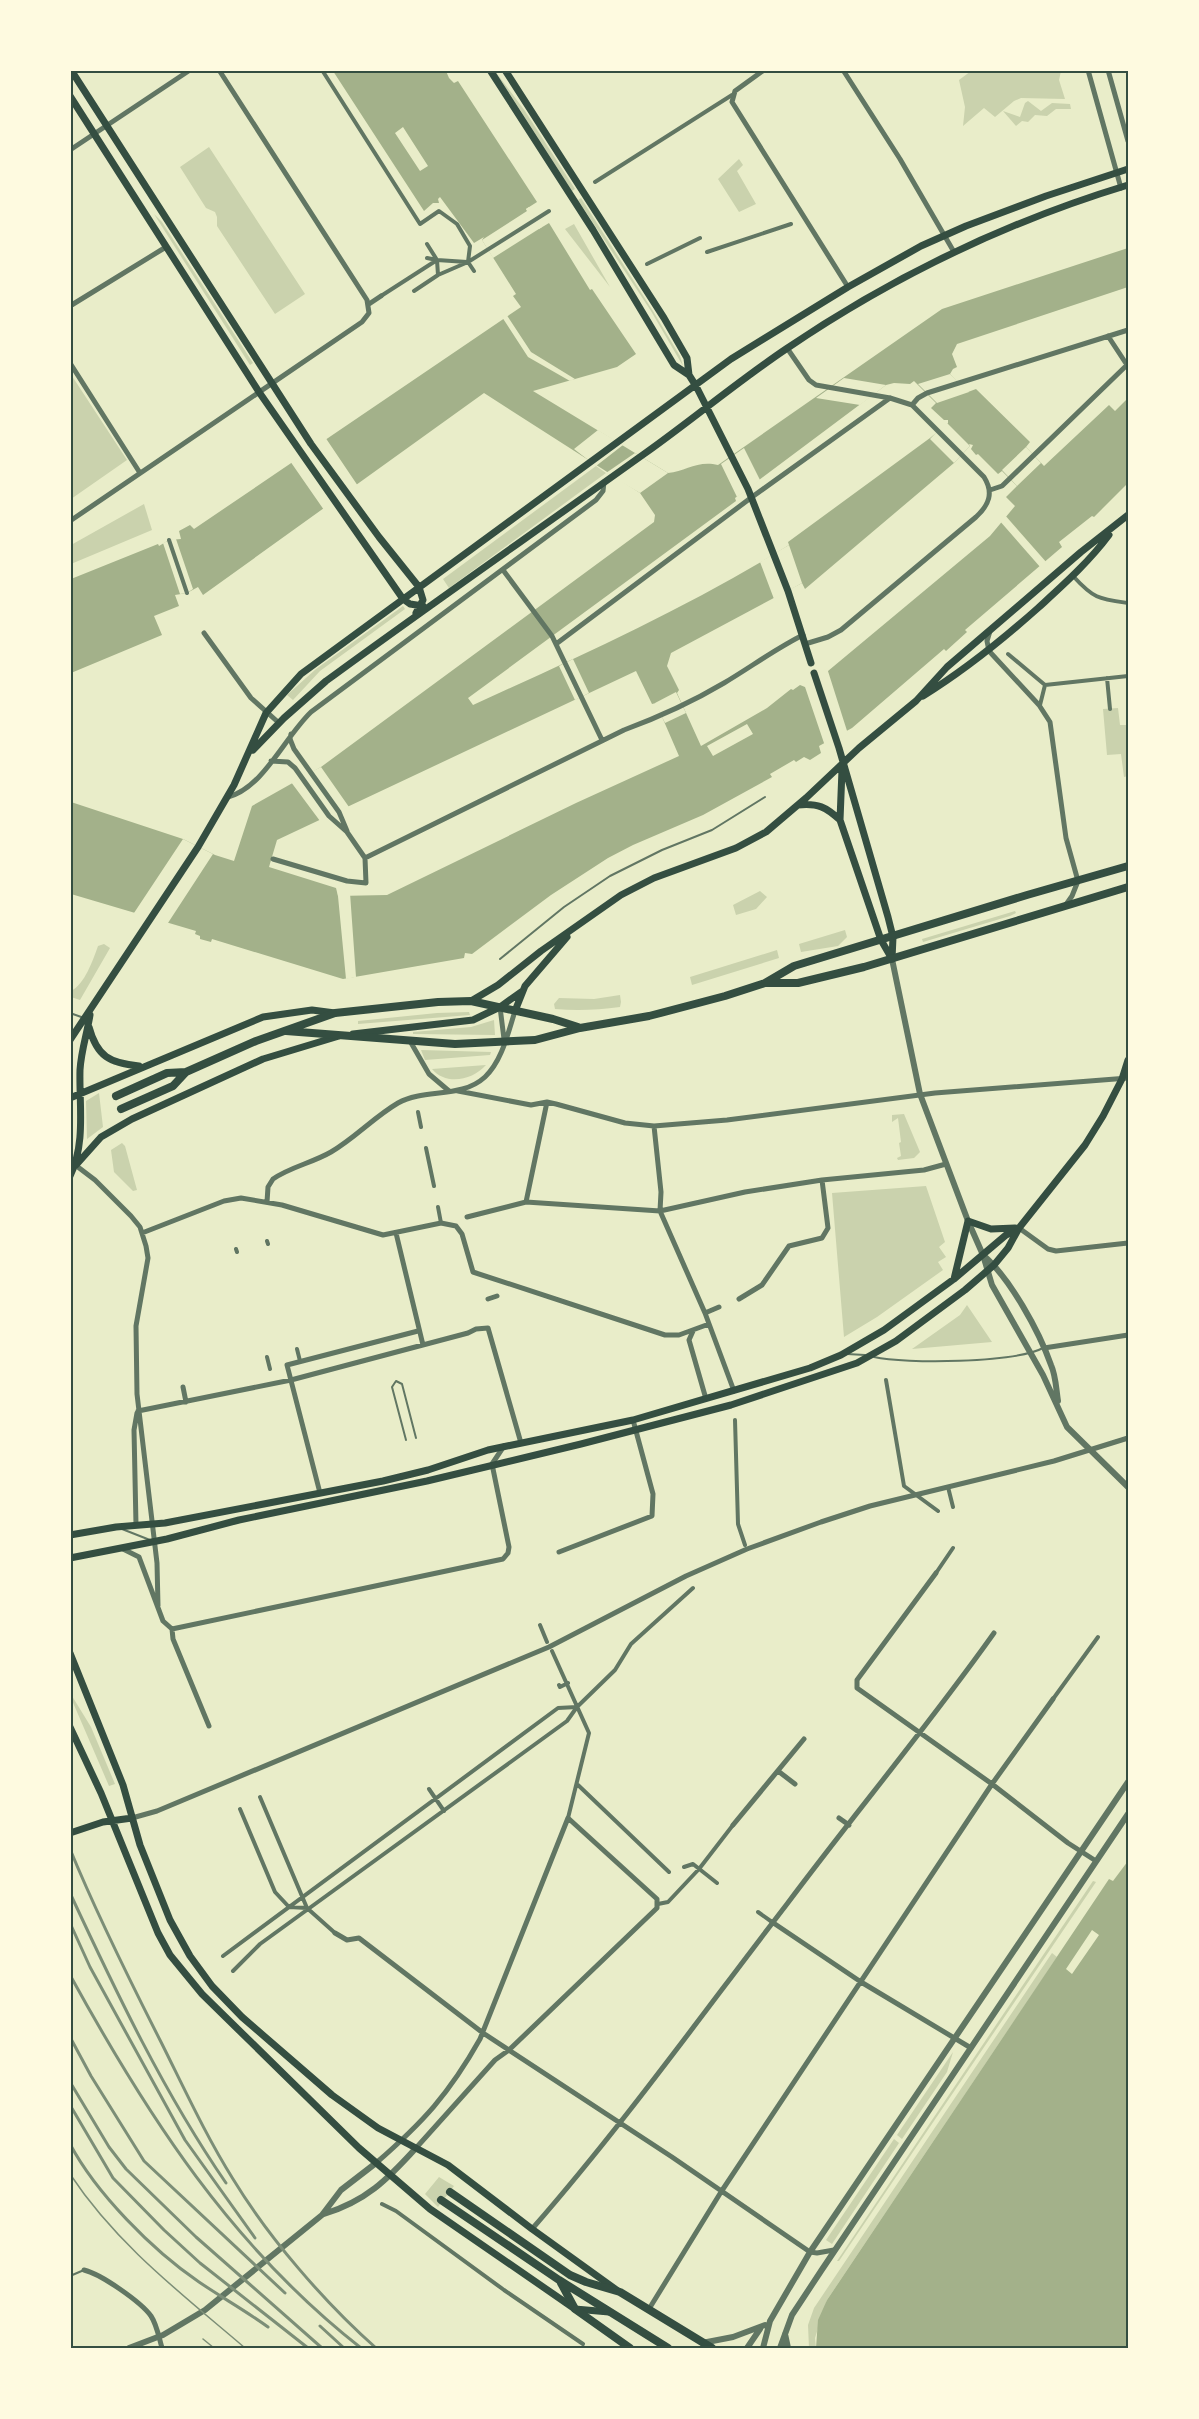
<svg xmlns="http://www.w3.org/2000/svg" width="1199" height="2419" viewBox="0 0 1199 2419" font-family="Mulish,sans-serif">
<rect width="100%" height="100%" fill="#e9edc9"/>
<path fill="#cad2ad" d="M495,71L525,111L575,189L572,191Z
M971,71H1061L1059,80L1065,99L1021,98L1014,101L995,117L984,108L963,126L965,107L959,80Z
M1028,101L1041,111L1052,103L1070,104L1071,109H1056L1047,116L1035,115L1028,122L1022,121L1016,126L1003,111L1020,117L1025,103Z
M209,147L305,294L275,314L217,226V217L215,212L206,208L180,167Z
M739,159L743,165L737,171L756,204L739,212L718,179Z
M581,198L653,311L680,356L683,366L651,311L578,200Z
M154,214L162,222L253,363L250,365Z
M574,224L610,287L565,229Z
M70,373L127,460L71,499H70Z
M596,466L606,473L449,588L443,579Z
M144,504L152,530L71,564V545Z
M403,606L405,609L320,671L293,700L287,695L316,669Z
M1118,708L1120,725H1128V776L1124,777L1121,754L1107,755L1103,709Z
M760,891L767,897L756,909L736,915L733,905Z
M1015,911L1016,913L1010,916L923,942L922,939Z
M845,930L847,937L838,946L801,952L799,944Z
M104,944L110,948L80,1000L71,997V991C85,984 93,960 98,946Z
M777,950L779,958L692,985L690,977Z
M620,995L621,1002L620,1007C598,1010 577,1011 555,1009L554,1004L559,998L594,999Z
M469,1012L470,1015L358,1024V1021L437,1013Z
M494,1020L495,1035L413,1034V1032L471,1027Z
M421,1050L491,1052L490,1055L425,1060Z
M486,1065C473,1080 446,1086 432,1069Z
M99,1093L103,1127L87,1139L86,1101Z
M904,1114L920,1152L914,1158L898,1160L897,1158L901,1156L899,1143L901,1142L898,1118L892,1122V1115Z
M122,1143L125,1146L137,1190L133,1191L114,1172L111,1150Z
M926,1186L945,1242L939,1247L946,1257L938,1262L943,1270L877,1317L844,1337L832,1193Z
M967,1305L992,1342L912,1349L960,1315Z
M72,1696L91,1727L115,1784L109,1786L71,1698Z
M1093,1881L1096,1882L839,2261H837Z
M1052,1953L1057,1957L827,2300L815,2338L816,2348H809L808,2325L814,2308Z
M953,2052L947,2072L902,2139L897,2135Z
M894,2139L899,2143L832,2244L826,2240Z
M439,2177L454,2186L438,2207L425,2194Z"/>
<path fill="#a3b18a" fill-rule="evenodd" d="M333,71H446L449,78L454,83L458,81L537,202L526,209L539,229L549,223L590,290L592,289L636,354L617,367L533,391L668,473C686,471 698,460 718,465L942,309L1128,248V287L957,344L952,354L957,367L953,369L950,374L968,392L976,389L1030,442L1026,447L1044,466L1109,405L1115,411L1128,398V483L1094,517L1092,516L1059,542L1062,547L965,630L967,632L946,651L944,649L852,728L819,746L821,753L810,760L804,757L796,762L794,760L770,774L772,777L703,815L633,845L608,858L551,895L472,954L465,953L464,958L343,979L212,939L211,942L200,939V936L195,934L196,931L71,894V802L183,839L215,855L234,861L252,806L321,767L654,522L655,515L640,493L484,393L203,595L198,587L187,593L175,595L179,606L154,616L162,635L71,673V579L158,544L159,546L169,540L181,539L179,531L190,525L194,529L521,307L513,296L516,294L482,240L484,237L474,243L440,197L438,199L439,203H433L424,211ZM914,381L936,403L931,408L944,420H948V423L930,438L788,542L789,545C689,607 580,656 473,705L468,698L736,501L735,498L886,385L894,383L910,384ZM969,444L973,445L971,449L976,455L978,454L998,474L1002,471L1017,486L1006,497L1015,506L990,536L828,671L805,687L800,685L793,690L791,689L767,708L701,746L677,693L679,690L667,666L671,653L802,583L805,589L954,463L970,446ZM636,671L652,704L656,703L679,756L576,803L387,895L338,896L336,888L269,867L277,840Z
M1128,1861V2348H816L818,2320L827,2300L1109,1879L1113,1881ZM1092,1930L1099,1935L1072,1974L1066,1969Z"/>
<path fill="#e9edc9" d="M403,127L428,166L420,171L395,133Z
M529,207L542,227L493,258L482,240L527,211L526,209Z
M506,314L531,352L575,379L570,381L528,357L502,317Z
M950,374L969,392L937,403L918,384Z
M844,378L886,385L860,405L816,398Z
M946,422L970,446L954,463L930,439Z
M598,430L623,445L596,466L574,449Z
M325,437L358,486L324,510L290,461Z
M1026,447L1041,463L1017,486L1002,470Z
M744,448L760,480L737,497L721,464Z
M635,453L668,473L640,493L606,473Z
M1004,514L1047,563L1041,568L999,520Z
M173,539H176L193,589L187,593L180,594L163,543Z
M789,545L802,583L774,599L760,562Z
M573,659L589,693L575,700L559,666Z
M827,668L848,734L825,746L804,684Z
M676,692L686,713L665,723L655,703Z
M747,724L753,734L713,756L707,746Z
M321,767L349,807L320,821L291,782Z
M183,839L213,854L166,926L132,916Z
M337,886L340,893H350L356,977L346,979Z"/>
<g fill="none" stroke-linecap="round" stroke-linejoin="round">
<path stroke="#617663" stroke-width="2" d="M500,959L564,907L610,876L662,850L712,830L765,797
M70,1013L84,1018
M847,1354L865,1355
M874,1357C905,1364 1015,1363 1043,1348
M406,1440L392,1387L396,1381L402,1384L416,1438
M122,1529L150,1540
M70,2276L84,2270"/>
<path stroke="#617663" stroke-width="4" d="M322,70L420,224L439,211L457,224L470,246L468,262
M595,182L732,95
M427,244L437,260
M707,252L791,224
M427,258L437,260L438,275
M468,262L474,271
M647,264L700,238
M414,291L438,275L468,262L549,211
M381,296L437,260L467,262
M169,540L187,593
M1073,576C1094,599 1099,599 1128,603
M1008,654L1045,685L1128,676
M1107,678L1110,709
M1040,705L1045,685
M418,1112L421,1127
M426,1148L434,1186
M438,1207L441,1223
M267,1241L268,1244
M236,1249L237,1252
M297,1349L300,1361
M267,1357L270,1369
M886,1380L904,1486L938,1511
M735,1420L738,1524L745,1545
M948,1487L953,1507
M936,1573L953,1548
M540,1625L547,1642
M552,1651L589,1733L568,1818
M559,1685L560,1687L568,1683
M1053,1699L1098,1637
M578,1785L669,1872
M429,1789L444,1811
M260,1797L307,1908L335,1933
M240,1809L275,1892L289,1907L307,1908
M684,1867L693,1864L717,1883
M658,1904L668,1902L699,1869L733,1825
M758,1912L772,1922
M223,1956L558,1708L577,1707L615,1670L631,1644L693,1588
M233,1971L260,1944L567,1721L577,1707
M382,2204L396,2211L504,2290L583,2344"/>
<path stroke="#617663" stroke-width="5" d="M764,70L735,91L732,102L848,287
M843,70L900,159L954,252
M1088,70L1121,188
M1108,70L1128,141
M70,150L190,70
M369,304L381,296
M70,306L166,247
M1108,336L1127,365
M787,348L809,380L816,385L890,398L912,405L918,398L927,393L1128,330
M70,363L140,473
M990,490L1002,486L1128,364
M70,521L362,322L369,313L367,300L219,70
M503,570L552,636L602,740
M990,631L987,641L989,651L1039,705L1050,722L1066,838L1078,881L1072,896L1065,906
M204,633L251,698L279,723
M556,644L752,497L890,398
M805,644L828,637L841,630L976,517C989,505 994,493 984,477L912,405
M291,734L290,739L294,749L339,812L347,831
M271,761L288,762L295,768L329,816L347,832L365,858L366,883L347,881L273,859
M228,797C263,788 284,738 311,712L596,500L603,491L604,482
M365,858L624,730C659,717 692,702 724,683C751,667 775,649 803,635
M500,1007L504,1039
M410,1041L429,1074L449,1091
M458,1091L531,1105L547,1102L556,1104L625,1123L654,1126L727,1120L935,1093L1128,1078
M654,1126L661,1192L660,1211L705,1313L734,1391
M70,1161L95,1180L131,1216L140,1227L146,1246L148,1258L136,1326L137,1394L157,1563L158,1606
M267,1202L268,1187L273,1179C290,1167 312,1163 331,1152C355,1138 374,1117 398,1103C425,1088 461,1099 485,1077C502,1061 508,1033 515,1011
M526,1202L547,1102
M467,1217L526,1202L660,1211L745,1192L822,1180L924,1170L946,1164
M1019,1228L1048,1249L1056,1251L1128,1243
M142,1233L224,1201L241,1198L282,1205L383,1235L441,1223L456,1226L462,1234L473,1272L665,1335H679L709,1324
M396,1233L423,1345
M488,1299L497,1296
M739,1299L762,1285L789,1246L822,1238L828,1228L822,1180
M705,1313L719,1307
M693,1331L689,1340L706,1399
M1044,1348L1128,1335
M183,1387L186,1402
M138,1411L291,1380L468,1333L476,1329L488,1328L521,1443
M320,1493L287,1365L418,1331
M136,1525L134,1430L137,1413
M121,1548L139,1557L163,1621L172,1629L173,1639L209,1726
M559,1552L652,1516L653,1494L633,1420
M936,1573L857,1680V1688L992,1784L1068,1843L1096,1861
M172,1629L503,1559L508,1553L509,1547L492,1464L504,1446
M778,1771L795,1784
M132,1818L157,1811L549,1647L686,1576L747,1549L821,1522L870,1506L1054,1461L1128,1438
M839,1818L849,1825
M733,1825L804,1739
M772,1922L861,1982L971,2048
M335,1933L347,1940L359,1938L483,2033L672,2157L810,2252L817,2253L834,2250
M376,2163C423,2122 449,2094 480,2039L568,1818L657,1899V1908L509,2050L495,2060L416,2148
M532,2229C623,2125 703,2013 787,1904C855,1813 928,1726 994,1633
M84,2270C101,2274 141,2302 151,2316C157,2325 159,2338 162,2348
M649,2309L721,2192L992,1784L1053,1699"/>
<path stroke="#617663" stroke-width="6" d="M892,959L920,1094L968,1221L983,1255L992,1285L1043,1375L1067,1427L1128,1487
M983,1255C1010,1278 1039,1331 1051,1365C1056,1376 1056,1389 1058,1401
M324,2214C366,2201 387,2180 416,2148
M785,2334L788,2348
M702,2343L733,2337L765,2325
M129,2348L163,2335L205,2310L322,2215L341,2190L376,2163
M747,2348L760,2329
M763,2348L770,2321L810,2252L1128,1782
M780,2348L792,2315L821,2271L1128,1814"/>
<path stroke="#344e41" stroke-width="7" d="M71,70L311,444L379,537L419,587L423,600L416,613
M490,70L593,230L674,365L689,375L696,386L748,489L788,591L811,663
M505,70L664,318L687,358L689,375
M70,96L259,392L403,599L410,604L423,606
M814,673L839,748L888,917L893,937L892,959
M923,696C965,670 1001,641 1038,608C1063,585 1088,563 1109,535
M253,750L284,718L326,681C431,604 538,530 644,454C692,420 737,382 786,349C892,277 1006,222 1128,185
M842,770L840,820L881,940L892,959
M798,805C818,803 826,807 840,820
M471,1001L498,985L541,951L621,895L654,878L736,848L766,832L806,798L859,748L916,701L947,667L1081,552L1128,515
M515,1011L525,986L567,937
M89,1027C97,1057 110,1063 139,1066
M353,1034L473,1020L500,1007L521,992
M70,1040L198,847L234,785L266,713L301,674L731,359L848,287L921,246L966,226L1046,196L1128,169
M70,1098L263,1017L312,1010L335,1013
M76,1165L101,1137L132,1119L263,1059L339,1036
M70,1176C86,1143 79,1105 80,1070C81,1051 87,1034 90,1015
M954,1279L968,1221L991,1229L1015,1228
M70,1535L116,1527L165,1523L383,1481L428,1470L488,1450L633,1420L810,1368L841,1355L884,1330L954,1279L1006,1235L1018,1229
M70,1558L167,1539L239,1520L427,1481L581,1444L731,1405L857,1363L896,1341L965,1290L994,1265L1008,1248L1019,1228L1085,1145L1103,1116L1122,1079L1128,1060
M70,1653L123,1785L140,1845L170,1920L190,1956L212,1986L242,2017L332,2095L378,2128L448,2165L532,2229L618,2291
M70,1727L101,1793L158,1933L170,1955L202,1994L359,2148L430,2209L575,2309L609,2312
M70,1833L103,1822L132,1818"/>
<path stroke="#344e41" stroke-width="8" d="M766,983H798L864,967L1128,887
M286,1031L455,1044L535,1040L580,1028L649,1016L725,996L765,983L794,966L1027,895L1128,866
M116,1096L167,1073L186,1072L256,1041L335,1013L438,1002L471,1001L553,1019L578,1027
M121,1109L173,1086L186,1072
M450,2192L570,2275L586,2282L620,2292L712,2348
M441,2200L559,2280L668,2348
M561,2283L575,2309L630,2348"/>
<path stroke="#7c8e77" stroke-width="1.5" d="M70,2174C117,2245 182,2294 245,2348
M203,2339L214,2348"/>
<path stroke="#7c8e77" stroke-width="3" d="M70,1849C97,1915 129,1979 161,2042C184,2088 206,2136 233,2179C269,2238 324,2302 376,2348
M70,1893C116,1992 164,2093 226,2183
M70,1923L90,1967L185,2140L255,2238
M70,1975C148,2117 232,2247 361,2348
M70,2037L91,2076L144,2161L285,2293
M70,2082L109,2147L126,2169L196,2237L322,2348
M70,2105L113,2178L164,2230L200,2263L308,2348
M70,2144C96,2193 152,2250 199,2282C221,2297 246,2311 268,2327
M320,2326L344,2348"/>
</g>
<rect width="1199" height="2419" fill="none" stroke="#fefae0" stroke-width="144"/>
<rect x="72" y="72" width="1055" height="2275" fill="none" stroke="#344e41" stroke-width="2"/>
</svg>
